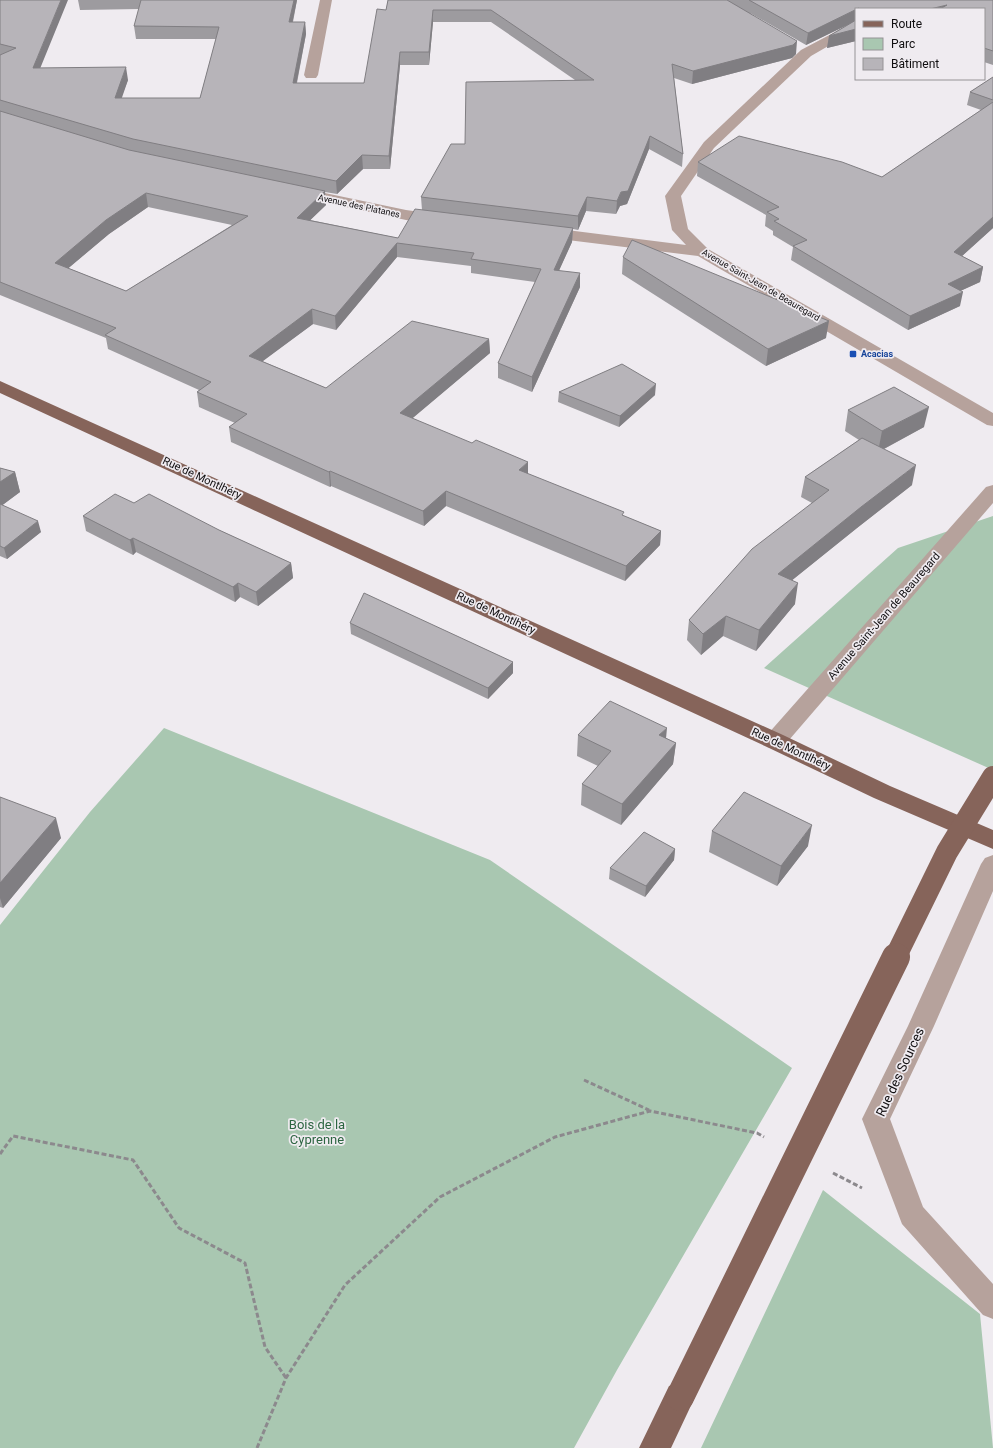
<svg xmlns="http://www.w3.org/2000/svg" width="993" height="1448" viewBox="0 0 993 1448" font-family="Roboto,sans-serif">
<rect width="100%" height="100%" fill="#efebf0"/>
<path fill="#a9c7b1" d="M993,516V770L764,668L898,548Z
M164,728L490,860L792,1068L617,1370L574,1448H0V925L90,812Z
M823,1190L980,1314L993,1448H701Z"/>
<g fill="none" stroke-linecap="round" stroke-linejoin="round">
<path stroke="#8c898d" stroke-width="3" stroke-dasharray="5 2.5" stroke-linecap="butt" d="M584,1080L649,1110
M0,1154L13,1136L133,1160L179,1228L245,1263L265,1347L286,1378
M833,1173L862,1188
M257,1448L286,1378L345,1285L440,1197L555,1137L650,1111L757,1133L764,1137"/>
<path fill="#b6a29c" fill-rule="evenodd" d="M320,0H332L318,75L316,78H306L304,75Z
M856,21V30L811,56L714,148L681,196L688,229L708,249L993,413V426L987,425L698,256L543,237L537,235L535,232L537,229L543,227L686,245L672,230L665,196L704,142L801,50Z
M296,187L406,210L441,215L447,217L449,220L447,223L441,225L406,220L291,195L288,192L291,189Z
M993,485V503L783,747L775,749L767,747L764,741L767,735L986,487Z
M993,855V891L934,1026L890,1119L923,1207L993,1284V1319L983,1315L902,1224L862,1119L908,1026L981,864L985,858Z"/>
<path fill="#86645a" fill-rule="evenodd" d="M0,381L783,735L890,786L993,830V849L874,798L767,747L0,393Z
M680,1382L691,1386L695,1397L671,1448H639L669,1386Z"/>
<path stroke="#86645a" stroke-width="22" d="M895,958L947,852L993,777"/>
<path stroke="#86645a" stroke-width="28" d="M680,1397L896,957"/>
</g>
<path fill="#9d9b9f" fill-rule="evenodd" d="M0,0L40,68L128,80L121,98H200L216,39H136L134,26L139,9L80,10L78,0H297L293,22H305L306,34L297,83H364L386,10L388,0H993V65L984,62V9H856V41L827,48L829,36L850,23L806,45L750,13L796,54L792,58L692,84L674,78L683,154L682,167L649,149L627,204L620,206L616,214L586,211L578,230L573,229L572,242L559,270L580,287L532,392L498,378V363L535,282L471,273V266L397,257L336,330L313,324L262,361L326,388L489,339L490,353L412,418L528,474L624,516L661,531L660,545L625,581L446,506L424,526L331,486L330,487L231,442L229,427L235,423L199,407L197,392L199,390L108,349L106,338L0,295ZM433,22H491L575,80L465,144L421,197L422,210L398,238L310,220L326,205L325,192L337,194L363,169H390L400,65H429ZM148,207L232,225L126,291L68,268L109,234Z
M993,77V228L962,256L983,267L980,282L960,291V306L908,330L791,260L793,247L773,235V231L765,226L766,215L697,176L698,162L882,177L981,110L967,105L970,92Z
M623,257L826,338L766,366L622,274Z
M559,392L655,395L619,427L558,402Z
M848,410L924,427L884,449L912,485L857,528L792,580L795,604L756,651L723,636L701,655L687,640L689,620L812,503L801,497L805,477L859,440L845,431Z
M0,468L15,472L20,492L2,505L41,532L7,559L0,556Z
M134,503L219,530L291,563L293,578L258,606L240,597L235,602L136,552L133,555L86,531L83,516Z
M350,623L513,662V673L488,699L351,634Z
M578,735L666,738L676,743L673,764L621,825L581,805L582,784L598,766L577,756Z
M0,797L61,838L3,908L0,907Z
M712,831L808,846L777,886L709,852Z
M675,849L674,860L645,897L609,879L610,868Z"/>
<path fill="#807e82" d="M61,0H68L35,81L33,68Z
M294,0H297L290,34L289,22Z
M947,5L946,9H930Z
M859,8V9H856V21L806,45L808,33Z
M433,10V22L429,65V52Z
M305,22L306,34L294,96L293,83Z
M856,29V41L827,48L829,36Z
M797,41L796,54L792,58L692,84L693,71Z
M400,52V65L390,169L389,156Z
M126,67L128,80L117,112L115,98Z
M650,136L649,149L627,204L620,206L616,214L617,201Z
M362,155L363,169L337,194L336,181Z
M325,191L326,205L298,232L297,218Z
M146,193L148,207L109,234L58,277L55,263L106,220Z
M587,197L586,211L578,230V216Z
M993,217V228L951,266L954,252Z
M573,228L572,242L553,284L554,270Z
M397,243V257L336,330L335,316Z
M983,267L980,282L945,298L948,284Z
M580,273V287L532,392V377Z
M963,292L960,306L908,330L910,316Z
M312,309L313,324L251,370L249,356Z
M829,321L826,338L766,366L768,349Z
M489,339L490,353L401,428L400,413Z
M656,384L655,395L619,427L620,416Z
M929,407L924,427L878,452L882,431Z
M528,462V476L519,470Z
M916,465L912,485L857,528L775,594L778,574L861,507Z
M330,471L331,486L330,487L329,472Z
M15,472L20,492L0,507V482Z
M446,491V506L424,526L423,511Z
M38,521L41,532L7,559L4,548Z
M661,531L660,545L625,581L626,566Z
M133,538L136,552L133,555L130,540Z
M291,563L293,578L258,606L256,592Z
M238,583L240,597L235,602L233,587Z
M798,583L795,604L756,651L759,630Z
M726,616L723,636L701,655L703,634Z
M513,662V673L488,699V688Z
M667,728L665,749L659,735Z
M676,743L673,764L621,825L622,804Z
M56,818L61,838L3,908L0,898V883Z
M812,825L808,846L777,886L781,866Z
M675,849L674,860L645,897L646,886Z"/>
<path fill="#b7b4b9" stroke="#807e82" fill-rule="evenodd" d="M0,0H61L33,68L126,67L115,98H200L219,27L134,26L141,0H294L289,22H305L293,83H364L377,9L386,10L388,0H727L797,41L793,45L693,71L672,64L683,154L650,136L628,191L621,192L617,201L587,197L578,216L421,197L451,144H465L466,82L594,80L491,10H433L429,52H400L389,156L362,155L336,181L133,139L0,100V55L16,48L0,44Z
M749,0H993V51L984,48V9H940L947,5L930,9H859V8L808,33Z
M856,20V29L829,36Z
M993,77V100L970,92Z
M993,102V217L954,252L983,267L948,284L963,292L910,316L793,246L807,240L774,221L779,219L767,212L779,207L698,162L739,136L842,162L882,177Z
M0,111L129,150L325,191L297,218L398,238L415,209L573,228L554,270L580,273L532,377L498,363L541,269L471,259L474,253L397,243L335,316L312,309L249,356L326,388L412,321L489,339L400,413L472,443L476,440L528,462L519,470L624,512L622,515L661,531L626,566L446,491L423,511L330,471L329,472L229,427L247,414L197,392L211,382L105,335L116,328L0,282ZM146,193L248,216L126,291L55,263L106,220Z
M632,240L829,321L768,349L623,257Z
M622,364L656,384L620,416L559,392Z
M894,387L929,407L882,431L848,410Z
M862,438L916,465L861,507L778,574L798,583L759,630L726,616L703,634L689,620L752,549L829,490L805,477Z
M0,468L15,472L0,482Z
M115,494L134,503L149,494L219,530L291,563L256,592L238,583L233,587L133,538L130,540L83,516Z
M0,504L38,521L4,548L0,546Z
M364,593L513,662L488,688L350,623Z
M610,701L667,728L659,735L676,743L622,804L582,784L611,751L578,735Z
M744,792L812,825L781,866L712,831Z
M0,797L56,818L0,883Z
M644,832L675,849L646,886L610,868Z"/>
<rect fill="#1a4fb4" stroke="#efebf0" stroke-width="1.5" x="849" y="350" width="8" height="8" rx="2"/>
<g text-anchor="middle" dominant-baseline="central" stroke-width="3.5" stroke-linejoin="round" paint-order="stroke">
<g font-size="9" fill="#100e10" stroke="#efebf0">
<text transform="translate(359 206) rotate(12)">Avenue des Platanes</text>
<text transform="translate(761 285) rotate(30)">Avenue Saint-Jean de Beauregard</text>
</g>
<g font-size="9" font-weight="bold" fill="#164399" stroke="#efebf0" text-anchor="start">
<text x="861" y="354">Acacias</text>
</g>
<g font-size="11" fill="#100e10" stroke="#efebf0">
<text transform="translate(202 478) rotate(25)">Rue de Montlhéry</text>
<text transform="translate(496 613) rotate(25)">Rue de Montlhéry</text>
<text transform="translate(884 616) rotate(-49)">Avenue Saint-Jean de Beauregard</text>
<text transform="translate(791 749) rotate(25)">Rue de Montlhéry</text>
</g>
<g font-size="13" fill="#100e10" stroke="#efebf0">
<text transform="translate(900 1072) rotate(-65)">Rue des Sources</text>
</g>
<g font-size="13" fill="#2c6541" stroke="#efebf0">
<text x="317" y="1124">Bois de la<tspan x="317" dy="15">Cyprenne</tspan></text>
</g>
</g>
<rect x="855" y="8" width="130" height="72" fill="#efebf0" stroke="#969396"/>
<rect x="863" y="21" width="20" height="6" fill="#86645a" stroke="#969396"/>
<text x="891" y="28" font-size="12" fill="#100e10">Route</text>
<rect x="863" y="38" width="20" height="12" fill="#a9c7b1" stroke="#969396"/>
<text x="891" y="48" font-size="12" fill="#100e10">Parc</text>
<rect x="863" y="58" width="20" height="12" fill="#b7b4b9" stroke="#969396"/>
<text x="891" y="68" font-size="12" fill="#100e10">Bâtiment</text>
</svg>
